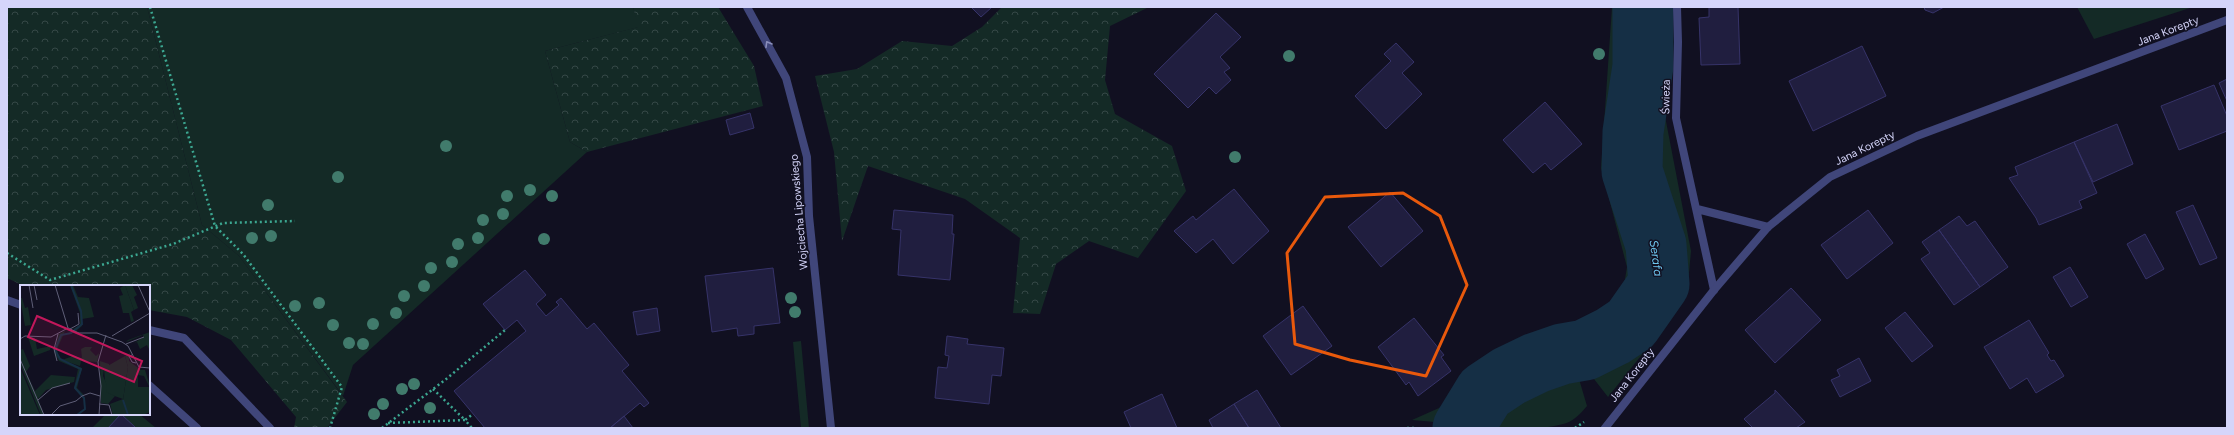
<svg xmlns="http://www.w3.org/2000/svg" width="2234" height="435" viewBox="0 0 2234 435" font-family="Figtree,sans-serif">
<defs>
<pattern id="forest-crowns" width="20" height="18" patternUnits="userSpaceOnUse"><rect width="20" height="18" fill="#142a26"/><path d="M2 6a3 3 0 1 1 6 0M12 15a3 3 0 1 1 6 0" fill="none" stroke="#354846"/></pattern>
</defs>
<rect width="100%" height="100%" fill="#111021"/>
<path fill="#142a26" d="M147,7H633L639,27L545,51L570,142L587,152L353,365L343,396L239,256L202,225Z
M1612,7H1669L1664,111L1691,251L1688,284L1676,312L1608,397L1594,379L1586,325L1622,297L1627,267L1601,168Z
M2077,7H2193L2094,39Z
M1566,335L1587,406C1580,414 1573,422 1563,424C1525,435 1453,423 1412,420L1439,408L1519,356Z
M801,341L809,428H801L793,342Z
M106,414H139L156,428H92Z"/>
<path fill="url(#forest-crowns)" d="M7,7H147L202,225L239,256L347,402L327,428H294L296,417L231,340L187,317L149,310V286H24L7,278Z
M633,7H718L754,66L763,106L587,152L570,142L545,51L638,27Z
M1002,7H1149L1110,26L1105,80L1115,114L1172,146L1186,191L1138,258L1089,241L1056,264L1040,314L1013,313L1020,238L965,199L868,166L842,241L834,152L815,76L857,69L902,41L952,46L982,27Z"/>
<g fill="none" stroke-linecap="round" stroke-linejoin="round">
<path stroke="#152f45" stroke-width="61" d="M1463,428L1485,392L1509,376L1536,363L1562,354L1585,350L1613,336L1631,324L1659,284L1656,245L1632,171L1633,132L1643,66V7"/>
</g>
<path fill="#201e3f" stroke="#363369" d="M971,7H992L981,17Z
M1709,7H1738L1740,64L1701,65L1699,18L1709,17Z
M1924,7H1944L1933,13L1925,10Z
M1216,13L1241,37L1220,57L1230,68L1224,72L1231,80L1216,94L1209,87L1188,108L1154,74Z
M1396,43L1414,62L1402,73L1422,94L1386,129L1355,96L1391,61L1384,54Z
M1862,46L1886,96L1813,131L1789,81Z
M2227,79V101L2219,83Z
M2214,85L2227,116V131L2179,150L2161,106Z
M1545,102L1582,144L1551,170L1545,163L1533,173L1503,140Z
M750,113L754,128L730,135L726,120Z
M2117,124L2133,164L2093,182L2074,142Z
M2074,142L2097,193L2079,201L2082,208L2039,225L2036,218L2009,178L2018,175L2015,167Z
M1234,189L1269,231L1233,264L1213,239L1196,253L1174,231L1193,216L1196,220Z
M1390,192L1423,231L1381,267L1348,227Z
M2193,205L2217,258L2200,265L2176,212Z
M894,210L953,215L952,234H954L950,280L898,275L901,230L892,229Z
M1868,210L1893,243L1847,279L1821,245Z
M1959,216L1967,226L1975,221L2008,267L1980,287L1939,230Z
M1939,230L1980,287L1954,305L1921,259L1930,253L1922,242Z
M2145,234L2164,269L2146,279L2127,244Z
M2070,267L2088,297L2071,307L2053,277Z
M773,268L780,323L754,326V334L738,336L737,328L712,332L705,276Z
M525,270L546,295L536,304L546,316L559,305L556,302L561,298L587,329L594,323L629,365L622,371L649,403L644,407L640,403L610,428H485L454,391L526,331L517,320L505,330L483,304Z
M1791,288L1821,320L1775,363L1745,330Z
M1303,306L1332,346L1291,375L1263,336Z
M657,308L660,331L637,335L633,312Z
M1905,312L1933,346L1912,362L1885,328Z
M1414,318L1444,355L1441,357L1451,371L1418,396L1409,382L1406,385L1378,347Z
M2029,320L2049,353L2047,355L2051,361L2054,360L2064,376L2036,393L2027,378L2010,389L1984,347Z
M947,336L968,339L967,344L1004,348L1001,376L992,375L989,404L935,398L938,367L947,368L949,356L945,355Z
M1859,358L1871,381L1840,397L1831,380L1840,376L1837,370Z
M1257,390L1281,428H1249L1234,404Z
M1775,390L1805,422L1796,428H1753L1744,419L1775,393Z
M1162,394L1177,428H1131L1124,412Z
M1234,404L1249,428H1213L1209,420Z
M121,414L136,428H108Z
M624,416L633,428H610Z"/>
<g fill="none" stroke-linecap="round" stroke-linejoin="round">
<path stroke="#3ca791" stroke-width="2.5" stroke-dasharray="2 3" stroke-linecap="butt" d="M150,7L215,226L243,254L342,387L330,428
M7,253L50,280L173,244L223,223L295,221
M433,389L465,420L473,414
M388,423L465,420L472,428
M382,428L445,380L505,330
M1407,428H1417
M1575,428L1584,422"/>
<path stroke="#40467a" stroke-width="8" d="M1677,7L1678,42L1676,118L1714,290
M1697,209L1768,227
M149,330L184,338L270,428"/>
<path stroke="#40467a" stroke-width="8" d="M747,7L786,78L807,157L809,216L831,428
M7,300L21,305
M149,385L197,428
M1605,428L1714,290L1768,227L1830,177L1917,136L2227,20"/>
</g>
<g fill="#417b6c">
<circle cx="1599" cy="54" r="6"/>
<circle cx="1289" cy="56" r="6"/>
<circle cx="446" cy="146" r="6"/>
<circle cx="1235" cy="157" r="6"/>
<circle cx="338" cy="177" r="6"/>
<circle cx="530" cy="190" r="6"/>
<circle cx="507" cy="196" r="6"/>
<circle cx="552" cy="196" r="6"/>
<circle cx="268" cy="205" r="6"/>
<circle cx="503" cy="214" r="6"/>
<circle cx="483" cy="220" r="6"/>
<circle cx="271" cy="236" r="6"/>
<circle cx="252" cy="238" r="6"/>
<circle cx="478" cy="238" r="6"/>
<circle cx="544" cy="239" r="6"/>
<circle cx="458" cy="244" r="6"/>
<circle cx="452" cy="262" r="6"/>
<circle cx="431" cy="268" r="6"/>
<circle cx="424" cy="286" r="6"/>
<circle cx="404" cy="296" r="6"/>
<circle cx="791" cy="298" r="6"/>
<circle cx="319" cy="303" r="6"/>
<circle cx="295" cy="306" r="6"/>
<circle cx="795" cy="312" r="6"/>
<circle cx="396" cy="313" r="6"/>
<circle cx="373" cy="324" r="6"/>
<circle cx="333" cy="325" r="6"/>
<circle cx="349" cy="343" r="6"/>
<circle cx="363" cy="344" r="6"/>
<circle cx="414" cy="384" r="6"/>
<circle cx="402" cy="389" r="6"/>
<circle cx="383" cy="404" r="6"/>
<circle cx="430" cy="408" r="6"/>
<circle cx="374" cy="414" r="6"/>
</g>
<defs><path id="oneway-chevron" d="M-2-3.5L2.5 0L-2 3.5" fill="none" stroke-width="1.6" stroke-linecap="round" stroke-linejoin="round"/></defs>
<use stroke="#8a8eba" href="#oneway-chevron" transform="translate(768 44) rotate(-120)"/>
<path fill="none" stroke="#e8590c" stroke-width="3" stroke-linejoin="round" d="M1403,193L1440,216L1467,285L1426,376L1350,360L1295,344L1287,253L1325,197Z"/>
<g text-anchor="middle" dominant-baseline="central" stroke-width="3" stroke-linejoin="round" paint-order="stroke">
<g font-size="11" fill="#d5d5fa" stroke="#111021">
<text transform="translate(2168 31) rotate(-21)">Jana Korepty</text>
<text transform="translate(1666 97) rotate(-89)">Świeża</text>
<text transform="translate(1865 148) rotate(-26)">Jana Korepty</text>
<text transform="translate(799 212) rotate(-95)">Wojciecha Lipowskiego</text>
<text transform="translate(1632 375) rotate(-52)">Jana Korepty</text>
</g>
<g font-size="12" font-style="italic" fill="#6ec5ee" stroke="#111021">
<text transform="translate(1656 258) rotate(82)">Serafa</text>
</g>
</g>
<g transform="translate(20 285)">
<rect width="130" height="130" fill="#111021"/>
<path d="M50,0H53L58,12L69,13L74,32L62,34V41L56,46L53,44L60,40V28ZM105,0L114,25L111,27L114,36L111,37L109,28H103L99,11L103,10L100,3ZM0,13H2L5,23L8,22L11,40L5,41ZM45,46L37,64L38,70L42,75L62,83L57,103L64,110L61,111L54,103L58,84L39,76L34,67L39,49ZM130,47V66L127,60L120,64L117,57L114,58L124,52L123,50L106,57L108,55ZM8,52L15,53L17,64L31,61L30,65L14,71ZM3,64L10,81L6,87L15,106L31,90L55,92L54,97L26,105L18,114L24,130H21L0,79V65ZM105,71L108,82L103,115L107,130H93L90,119L103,114L86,108L84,83Z" fill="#142a26"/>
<path d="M105,0H112L117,10L114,12L118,23L114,25ZM65,62H72L70,65L76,71L79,68L77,77L61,76L60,81L42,75L53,71L62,73L61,64ZM110,68L109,76L121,85H125L129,98V101L124,91L118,90V102H129L130,106V127L123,130H107L103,115L108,82L105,71ZM80,76L89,79V83H84L83,91L87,100L86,107L95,111L88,119L81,118ZM0,83L1,85L20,130H0Z" fill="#142a26"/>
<path fill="none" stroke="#152f45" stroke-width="2" d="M51,0L61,26L62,39L51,48L41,50L35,65L40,74L61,84L55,103L64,113L65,124L57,130M103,115L108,130"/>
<path fill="none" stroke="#5f5f78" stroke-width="1" d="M9,0L13,23M14,0L17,15M35,0L48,43L59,48H77L102,57L108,61L119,82L130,83M118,0L130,27M50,44L59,39L58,28M92,51L130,28M0,54L5,51L31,52L48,43M106,59L124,52M112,70L109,71L112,77L116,78M0,74L24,130M37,76L34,64L38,49M18,115L32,103L50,98M79,119L89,120L92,130M31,130L40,121L56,116L62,111L70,108L80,111M79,130L81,101L78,77L86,50"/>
<path fill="#c2185b" fill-opacity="0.15" stroke="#c2185b" stroke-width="2" d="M17,31L122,76L114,97L8,52Z"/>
<rect width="130" height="130" fill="none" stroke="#d5d5fa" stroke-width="2"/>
</g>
<rect width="2234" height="435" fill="none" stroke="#d5d5fa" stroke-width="16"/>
</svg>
